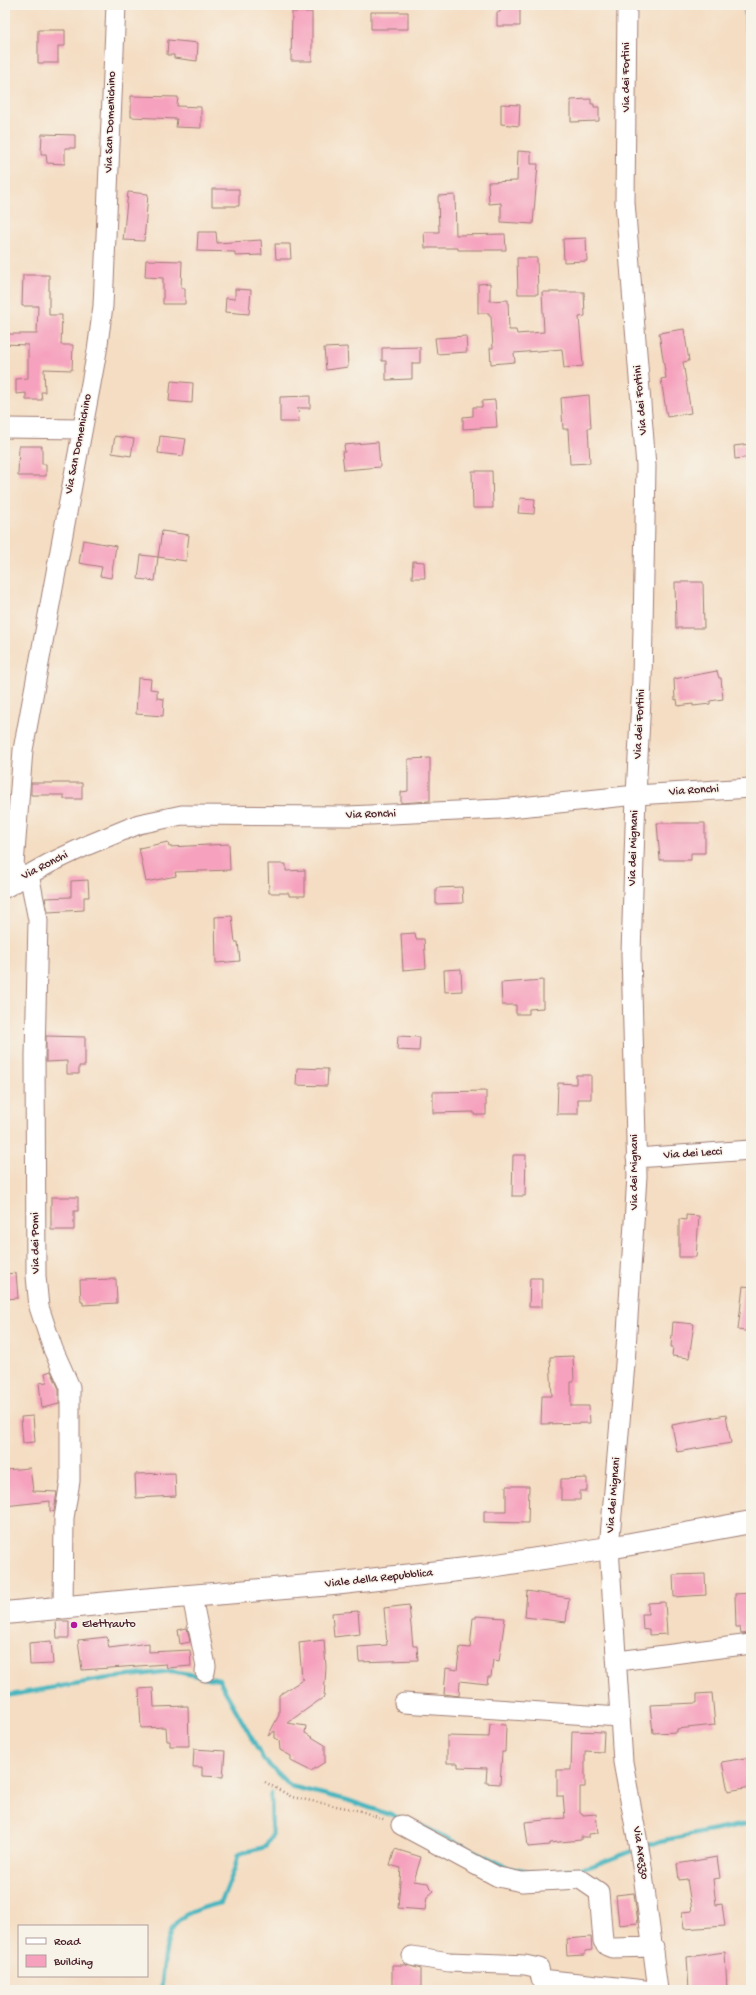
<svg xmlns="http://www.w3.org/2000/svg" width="756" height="1995" viewBox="0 0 756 1995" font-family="'Gochi Hand',sans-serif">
<rect width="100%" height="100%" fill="#f7f3e8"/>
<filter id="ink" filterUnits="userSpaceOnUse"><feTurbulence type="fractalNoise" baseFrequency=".025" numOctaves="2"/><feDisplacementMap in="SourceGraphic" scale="8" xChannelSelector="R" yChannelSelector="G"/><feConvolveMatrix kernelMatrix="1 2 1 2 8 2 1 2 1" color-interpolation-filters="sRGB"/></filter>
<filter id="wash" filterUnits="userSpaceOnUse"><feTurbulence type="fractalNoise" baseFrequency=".012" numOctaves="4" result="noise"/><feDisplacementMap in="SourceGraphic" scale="16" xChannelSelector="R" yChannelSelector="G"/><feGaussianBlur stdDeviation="0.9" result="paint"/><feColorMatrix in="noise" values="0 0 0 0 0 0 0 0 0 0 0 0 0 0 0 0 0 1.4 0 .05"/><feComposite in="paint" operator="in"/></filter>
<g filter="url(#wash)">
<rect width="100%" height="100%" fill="#f4ddc2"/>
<path fill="#46b5bf" stroke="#486a75" d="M744,5H750L751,30L745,31Z"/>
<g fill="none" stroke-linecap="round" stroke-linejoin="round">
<path stroke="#46b5bf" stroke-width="4.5" d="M5,1696L102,1679L172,1671L219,1680L264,1760L290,1786L347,1800L402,1819
M422,1826L507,1867L539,1873
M644,1847L660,1841L751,1823
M562,1871L589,1867L635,1850
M161,1990C164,1972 164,1937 176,1923C184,1912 208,1906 221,1903L235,1868L238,1854L265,1847L272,1835L271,1793"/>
</g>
<g id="blocks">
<path fill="#f6a2be" d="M500,5H520V26H497V12H500Z
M292,12H312V61H291Z
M371,12H408V29H371Z
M38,30H65V46H58V63H38Z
M168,40L198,43L197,61L174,58V55H167Z
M131,96L178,97L177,106L201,107V128L176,127L177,119L131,117Z
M591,99V104H594V107H599V121L571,122V100Z
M501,104L520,105L519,126L501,124Z
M42,134L75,135V148H65V164L47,163L46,154H41Z
M518,151L531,152V164H538L533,224L501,222V203L489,204L488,182L517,181Z
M212,189H239V206H212Z
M128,192L148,194L144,241L123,240Z
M455,195L456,235L505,234L506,250H458V248H425L424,232H439L438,196Z
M198,232H216L217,243L261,240L262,255L235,256V252L197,251Z
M586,238L587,261L564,262L563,239Z
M275,244H290L291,259H276Z
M517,258H537L538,294H518Z
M146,260L182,261L181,288H185V304H163V278L145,277Z
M23,275H49V315H62L61,345H73L72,370L44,369L45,392H41L42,400H26V393L16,394V379L28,378V345L5,344V334H37L38,306H22Z
M490,283V301L508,300L509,330H516L517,334L544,332L542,292H584L585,316L579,317L583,366L564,368L562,349L514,353L515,362L491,364L490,348H493L491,316H489V313H478V284Z
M235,289L251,290L249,314L225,312L226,298L235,299Z
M684,329L689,361L683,362L691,413L667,417L661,379L666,378L659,333Z
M466,336L467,352L437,354L435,338Z
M347,347L348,367L326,370L324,348Z
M420,347V363H412V379L386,380V361H382V348Z
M171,381L193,383L192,403L169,401Z
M589,395L591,428H588L590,463L570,464L568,429H563L561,398Z
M310,396V408H298L299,422H280V397Z
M495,400L497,427L463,429V417L473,416V407H482V401Z
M115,436L134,439L131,456L112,453Z
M160,436L186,439L183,456L158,453Z
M378,442L380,467L344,470L342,452H345L344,445Z
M751,444V457L735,459L734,446Z
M19,446H42V464H46V476H18Z
M472,471H492L493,508H473Z
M520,498L535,499L534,514L518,513Z
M162,531L189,535L186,561L158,557Z
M83,540L116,546L111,578L100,576L102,567L79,563Z
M141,555L158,557L155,581L138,579Z
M413,561L424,562L425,578H412Z
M675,582H703L704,628H676Z
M717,671L719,678H721L723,699L710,701V704L693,706V704L678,706L677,699L675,700L674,679Z
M138,678L151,679L150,689L157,690V698L164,699L163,716L136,714Z
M430,758V801L401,803V792L408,791V759Z
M31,783H82V799H64V795H31Z
M657,823H705V853H691V860H660Z
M168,842L169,847L229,844L230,870L175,872L176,876L146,882L139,848Z
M268,864H286V871L305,870V896H289V893H269Z
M88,880L89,897H84V910L48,912L45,898L71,897V881Z
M462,887L463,903L436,904V888Z
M232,916L235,942H238L240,961L216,963L215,917Z
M415,933L416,939H424L426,968L403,970L401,934Z
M461,969L462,991L445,992L444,970Z
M543,980V1008L529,1009V1014H516V1005H502L501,983Z
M46,1036L85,1037V1066H79V1074H67V1061L46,1062Z
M398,1036L420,1037L419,1051L397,1050Z
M297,1068L328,1069L327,1086L296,1085Z
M576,1075H591V1099H578V1114H557L558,1083L576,1084Z
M486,1091V1115H474V1112L433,1113V1092Z
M513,1155H526L525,1196H512Z
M51,1197H78V1211H74V1230H51Z
M686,1215L699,1216L696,1257H679V1219L686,1220Z
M16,1273L18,1298L5,1299V1274Z
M530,1278H542V1307H529Z
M116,1279L117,1303L83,1305V1302H81L80,1280Z
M743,1286L751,1287V1332L738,1330Z
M673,1322L694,1324L689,1358L672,1356L673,1347H671Z
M573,1356L574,1382H571V1406H589L590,1423L541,1424L542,1396H552L550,1357Z
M51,1371L59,1389V1404L42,1408L39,1383L47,1382L45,1373Z
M726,1415L731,1443L677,1452L672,1425Z
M33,1416L35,1442L23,1443L21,1417Z
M30,1468L33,1491L57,1492L54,1512L50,1511V1501L5,1506V1470Z
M175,1473L176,1496L136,1498L135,1474Z
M587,1478V1491H580V1500H561V1479Z
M506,1486H529L528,1523L484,1522V1511H506Z
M705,1574L706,1595L674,1597L673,1575Z
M527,1591L569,1598L566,1622L525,1617Z
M751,1593V1633L741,1634L740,1627H736L735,1594Z
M665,1602L667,1634L649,1635V1629L643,1630L642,1614H648V1603Z
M409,1605L413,1646H417L418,1660L359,1662L358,1647L387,1645L384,1608Z
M358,1611L360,1634L334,1637L332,1613Z
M476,1616L505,1618L499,1661L493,1660L491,1677H488L487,1684L460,1681L459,1696L444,1694L446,1668L457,1670L460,1647L470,1648L473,1618H476Z
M56,1621H69V1638H57Z
M187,1628L190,1642L180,1644L178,1630Z
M107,1637L109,1648L149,1643V1652L190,1650L191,1666L167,1668L166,1664L82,1670L78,1640Z
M324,1640L326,1667L324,1697L287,1723L306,1726L305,1733L325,1745V1762L311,1771L291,1761V1756L280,1750L279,1740L275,1738V1731L268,1736L279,1715V1695L304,1679L302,1678L299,1643Z
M51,1641L53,1664L30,1665L29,1643Z
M153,1688L154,1707L188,1706L189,1746H170V1741H167L166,1727L141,1728L139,1689Z
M712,1693L715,1725L677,1729V1732L653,1733L650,1705L697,1703V1694Z
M490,1724L506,1725L505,1752H502L500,1784L486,1783L487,1768L458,1767V1763H447V1736L489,1737Z
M572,1731L604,1732L603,1752L585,1751V1787H580V1813H582L583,1815L596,1814L598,1833L589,1834V1837H581V1840L549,1843V1845L528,1847L525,1822L565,1818L563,1796H557V1770H571Z
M194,1749L225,1751L223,1777L202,1776V1767H193Z
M751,1757V1787L728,1791L722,1762Z
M395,1849L421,1857L414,1881L428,1883L429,1886L434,1891L427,1897L425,1910L398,1908L401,1868L390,1865Z
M717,1857L720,1878L713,1879L716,1905L722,1904L725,1926L684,1929L682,1912L692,1911L687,1879L679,1880L677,1864Z
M634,1893L638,1923L619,1925L616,1895Z
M591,1937L592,1950L585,1951V1955L567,1956L566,1939Z
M725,1952L727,1990H689L687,1957Z
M392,1965H407L421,1969V1990H392Z"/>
</g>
</g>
<g filter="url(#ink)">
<use href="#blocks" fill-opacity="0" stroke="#9f7e76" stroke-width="1"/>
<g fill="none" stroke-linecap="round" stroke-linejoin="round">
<g stroke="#9f7e76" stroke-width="21">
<path id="minor" d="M627,5L625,202L646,466L642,680L636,795L631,954L637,1176L625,1364L609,1548L623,1762L641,1859L658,1990
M5,428L82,429
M29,874L38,920L35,1056L36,1276L39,1307L53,1349L70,1387V1481L64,1518L63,1608
M19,879L14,865L23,750L97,351L103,306L116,5
M5,888L50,863L88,845L139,824L182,815L348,816L500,809L636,795L751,788
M636,1158L751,1150
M192,1597L206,1666L205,1672
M618,1661L751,1644
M404,1703L620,1717
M401,1825L498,1877L522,1882L580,1879L599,1892L603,1941L607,1946L612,1948L654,1947
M412,1956L449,1962L525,1965L539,1968L541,1979L645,1990"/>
</g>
<g stroke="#9f7e76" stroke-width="24">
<path id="major" d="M5,1613L141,1600L333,1584L484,1567L609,1548L751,1522"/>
</g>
<path stroke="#9f7e76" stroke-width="2.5" stroke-dasharray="1 3" stroke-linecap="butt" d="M265,1782L292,1797L361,1811L386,1820"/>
<use href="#minor" stroke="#fff" stroke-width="19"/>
<use href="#major" stroke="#fff" stroke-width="22"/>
</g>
</g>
<circle fill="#b5179e" stroke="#f7f3e8" stroke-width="1.5" cx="74" cy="1625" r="4"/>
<g text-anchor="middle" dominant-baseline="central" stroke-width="3" stroke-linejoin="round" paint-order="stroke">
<g font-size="12" fill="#4a1f2b" stroke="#f7f3e8">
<text transform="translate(627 77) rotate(-90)">Via dei Fortini</text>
<text transform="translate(111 122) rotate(-88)">Via San Domenichino</text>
<text transform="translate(641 400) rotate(-95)">Via dei Fortini</text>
<text transform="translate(79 444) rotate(-79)">Via San Domenichino</text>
<text transform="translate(640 724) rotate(-87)">Via dei Fortini</text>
<text transform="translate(694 791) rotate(-4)">Via Ronchi</text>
<text transform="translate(371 815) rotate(-2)">Via Ronchi</text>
<text transform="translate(634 848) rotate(-88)">Via dei Mignani</text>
<text transform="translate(45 866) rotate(-27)">Via Ronchi</text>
<text transform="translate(693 1154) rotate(-4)">Via dei Lecci</text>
<text transform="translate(635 1172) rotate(-90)">Via dei Mignani</text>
<text transform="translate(36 1243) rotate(-91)">Via dei Pomi</text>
<text transform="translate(614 1495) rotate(-85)">Via dei Mignani</text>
<text transform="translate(379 1579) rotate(-6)">Viale della Repubblica</text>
<text transform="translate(640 1853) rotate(81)">Via Arezzo</text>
</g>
<g font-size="12" fill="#4a1f2b" stroke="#f7f3e8" text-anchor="start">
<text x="82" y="1625">Elettrauto</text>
</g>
</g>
<rect width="756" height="1995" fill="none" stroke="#f7f3e8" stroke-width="20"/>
<rect x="18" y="1925" width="130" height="52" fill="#f7f3e8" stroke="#b29e9c"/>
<rect x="26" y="1938" width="20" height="6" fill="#ffffff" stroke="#b29e9c"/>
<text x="54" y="1945" font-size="12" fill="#4a1f2b">Road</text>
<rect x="26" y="1955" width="20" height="12" fill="#f6a2be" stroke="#b29e9c"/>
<text x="54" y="1965" font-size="12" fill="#4a1f2b">Building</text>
</svg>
